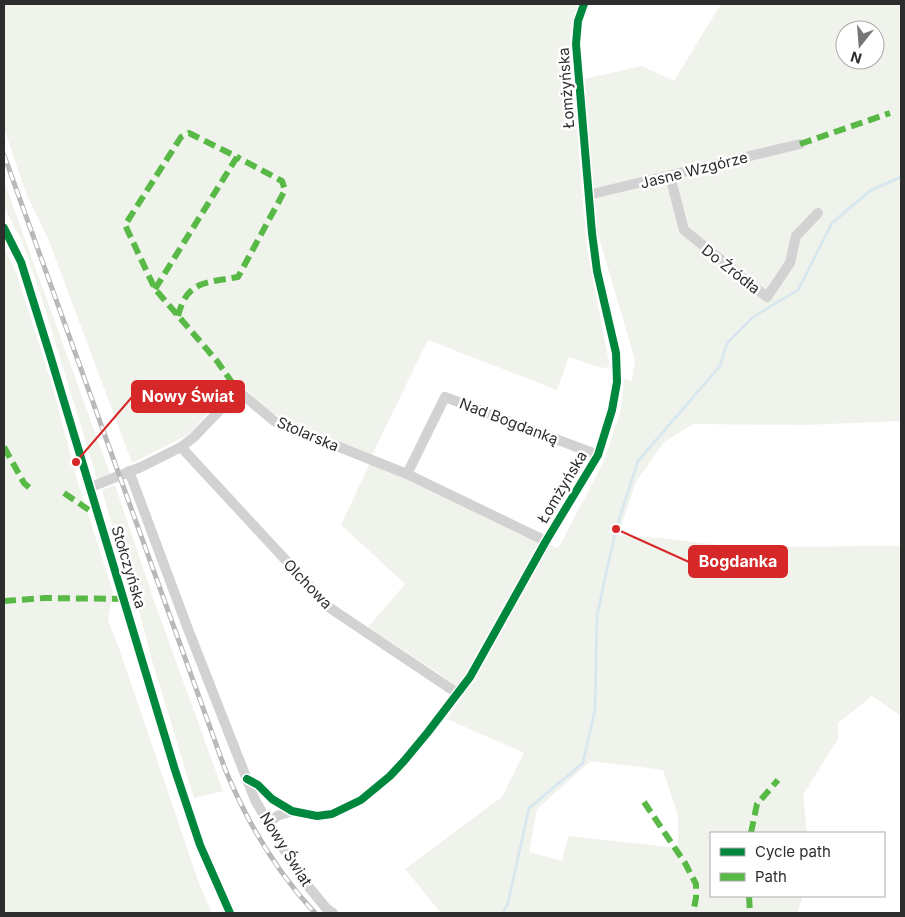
<svg xmlns="http://www.w3.org/2000/svg" width="905" height="917" viewBox="0 0 905 917" font-family="Inter,sans-serif">
<rect width="100%" height="100%" fill="#fff"/>
<path fill="#f0f3eb" fill-rule="evenodd" d="M4,4H578L570,37L583,206L588,254L610,367L601,368L569,357L557,390L428,340L372,455L270,413L246,390L238,388L221,398L188,435L132,463L49,241L25,191L4,128Z
M721,4H901V421L805,425L693,424L664,442L636,482L618,535L661,538L736,547L901,546V716L872,696L838,723V739L803,795L807,833H711V896H803L797,913H441L405,869L502,797L524,753L447,719L465,693L444,677L368,627L405,584L341,525L370,463L557,548L561,543L604,461L621,409L624,379L632,381L635,360L597,231L584,79L642,66L674,81ZM845,30H875V60H845ZM591,761L663,770L678,816V848L568,836L562,861L529,852L537,809Z
M4,181L110,474L97,479L42,299L22,241L4,208Z
M4,247L16,272L52,385L77,479L113,592L108,620L120,651L200,886L212,913H4Z
M115,485L157,609L223,791L194,798L153,664L134,592L118,547L102,490Z"/>
<g fill="none" stroke-linecap="round" stroke-linejoin="round">
<path stroke="#d9e8ef" stroke-width="3" d="M503,913L508,903L529,808L583,763L595,709L597,615L616,529L638,461L720,366L727,343L753,317L798,290L832,223L871,190L901,177"/>
<path stroke="#d2d2d2" stroke-width="10" d="M670,176L684,230L767,297L790,263L796,236L818,213
M588,195L800,144
M4,228L21,262L50,355L175,770L200,845L230,913
M181,447L330,608L457,693
M129,471L188,629L255,800L286,853L308,886L326,908L333,913
M407,474L445,397L598,455
M91,487L141,467L181,447L193,438L238,391L274,421L407,474L546,541
M247,779L258,785L272,799L292,811L317,816L332,814L361,800L390,776L404,761L428,732L470,677L546,541L598,455L612,410L617,382L616,353L597,271L592,233L576,44L578,21L584,4
M269,823L277,816L292,811"/>
<g stroke="#b9b9b9" stroke-width="5">
<path id="rail" d="M4,155L225,769C247,822 276,871 315,913"/>
</g>
<use href="#rail" stroke="#fff" stroke-width="3" stroke-dasharray="9" stroke-linecap="butt"/>
<path stroke="#58b947" stroke-width="6" stroke-dasharray="12 6" stroke-linecap="butt" d="M800,144L890,113
M155,289L237,157L189,133L181,137L125,225L155,289L217,361L238,391
M178,316C187,280 206,283 238,277L285,190L282,181L237,157
M4,447L24,483L33,491
M64,493L89,510
M4,601L45,598L124,599
M644,802L685,863L696,884V898L693,913
M751,833L757,804L778,780
M749,896L750,913"/>
<g stroke="#fff" stroke-width="11">
<path id="cycleway" d="M4,228L21,262L50,355L175,770L200,845L230,913
M247,779L258,785L272,799L292,811L317,816L332,814L361,800L390,776L404,761L428,732L470,677L546,541L598,455L612,410L617,382L616,353L597,271L592,233L576,44L578,21L584,4"/>
</g>
<use href="#cycleway" stroke="#00873e" stroke-width="8"/>
</g>
<g text-anchor="middle" dominant-baseline="central" stroke-width="5" stroke-linejoin="round" paint-order="stroke">
<g font-size="15" fill="#2d2d2d" stroke="#fff">
<text transform="translate(566 88) rotate(-94)">Łomżyńska</text>
<text transform="translate(694 170) rotate(-14)">Jasne Wzgórze</text>
<text transform="translate(731 269) rotate(38)">Do Źródła</text>
<text transform="translate(509 421) rotate(21)">Nad Bogdanką</text>
<text transform="translate(308 434) rotate(23)">Stolarska</text>
<text transform="translate(562 487) rotate(-59)">Łomżyńska</text>
<text transform="translate(129 567) rotate(73)">Stołczyńska</text>
<text transform="translate(308 584) rotate(46)">Olchowa</text>
<text transform="translate(286 849) rotate(58)">Nowy Świat</text>
</g>
</g>
<path fill="none" stroke="#d62828" stroke-width="2" d="M76 462L132 397M616 529L689 562"/>
<g fill="#d62828" stroke="#fff" stroke-width="2">
<circle cx="76" cy="462" r="5"/>
<circle cx="616" cy="529" r="5"/>
</g>
<g fill="#d62828" stroke="#d62828" stroke-width="2">
<rect x="132" y="381" width="112" height="31" rx="5"/>
<rect x="689" y="546" width="98" height="31" rx="5"/>
</g>
<g font-size="16" text-anchor="middle" font-weight="bold" fill="#fff">
<text x="188" y="402">Nowy Świat</text>
<text x="738" y="567">Bogdanka</text>
</g>
<rect width="905" height="917" fill="none" stroke="#2d2d2d" stroke-width="10"/>
<rect x="710" y="832" width="175" height="65" fill="#ffffff" stroke="#ababab"/>
<rect x="720" y="848" width="25" height="8" fill="#00873e" stroke="#ababab"/>
<text x="755" y="857" font-size="15" fill="#2d2d2d">Cycle path</text>
<rect x="720" y="873" width="25" height="8" fill="#58b947" stroke="#ababab"/>
<text x="755" y="882" font-size="15" fill="#2d2d2d">Path</text>
<g transform="translate(860 45) rotate(197)"><circle r="24" fill="#ffffff" stroke="#ababab"/>
<path d="M0-4L9 19L0 12L-9 19Z" fill="#767676"/>
<text y="-8" font-size="14" font-weight="bold" text-anchor="middle" fill="#2d2d2d">N</text>
</g>
</svg>
